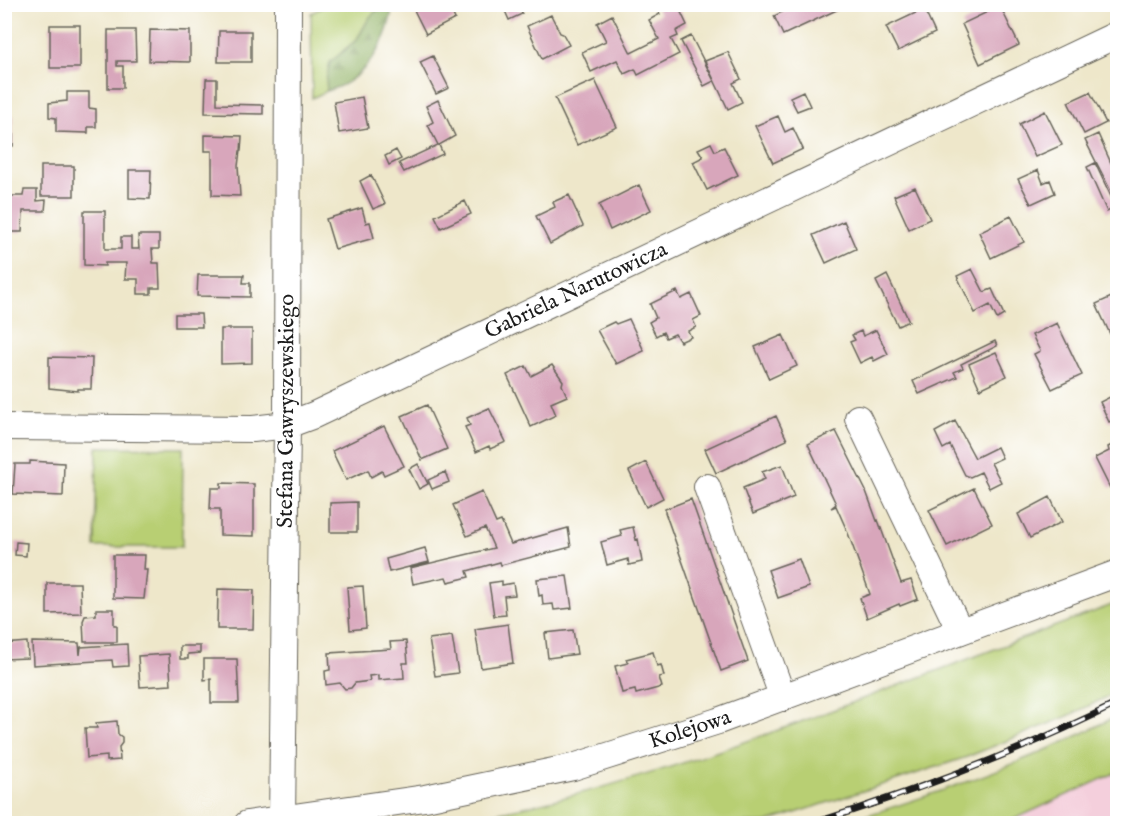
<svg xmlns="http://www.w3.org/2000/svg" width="1122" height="828" viewBox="0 0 1122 828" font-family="'IM FELL English',serif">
<defs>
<pattern id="forest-firs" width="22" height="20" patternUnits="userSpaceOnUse" patternTransform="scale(1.5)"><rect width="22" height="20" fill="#92b265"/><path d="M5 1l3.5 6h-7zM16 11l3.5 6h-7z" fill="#7d9857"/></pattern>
</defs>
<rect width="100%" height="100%" fill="#fff"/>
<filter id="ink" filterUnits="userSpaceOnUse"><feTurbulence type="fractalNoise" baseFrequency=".0167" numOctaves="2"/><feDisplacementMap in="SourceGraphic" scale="12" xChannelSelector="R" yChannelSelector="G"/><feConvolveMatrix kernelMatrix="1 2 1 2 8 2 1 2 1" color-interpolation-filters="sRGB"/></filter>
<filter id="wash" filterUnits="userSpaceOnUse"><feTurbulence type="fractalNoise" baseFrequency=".008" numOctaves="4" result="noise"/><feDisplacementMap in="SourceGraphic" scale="24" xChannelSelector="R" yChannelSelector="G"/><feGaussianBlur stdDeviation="1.35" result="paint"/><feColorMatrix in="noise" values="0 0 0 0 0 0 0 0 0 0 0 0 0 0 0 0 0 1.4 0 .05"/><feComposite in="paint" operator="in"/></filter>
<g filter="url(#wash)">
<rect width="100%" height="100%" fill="#eee7ca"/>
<path fill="#f4cfdc" d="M1117,772V823H1006Z"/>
<path fill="#b8cf73" stroke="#6a7648" stroke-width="1.5" d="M327,5H392C367,13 371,17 359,36C355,44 347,46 342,52C332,61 326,79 327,91L312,98L311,13Z
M97,447L183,448L182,547H95Z
M1117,603V692L1068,716L967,757L765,823H440C583,801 719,753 854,702C942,669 1030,636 1117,603Z
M1117,716V772L1006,823H841C932,796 1034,760 1117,716Z"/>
<path fill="url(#forest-firs)" stroke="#576740" stroke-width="1.5" d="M392,5C391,33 373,66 349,81C343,86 334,88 327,91L326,80L330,62C337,56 345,51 352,44C370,27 361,13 392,5Z"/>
<g id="blocks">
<path fill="#d8a6bb" d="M411,4H448L455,19L426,34Z
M502,4H517L522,14L509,20Z
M655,4H677L687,25L676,31L678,36L671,39L679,54L638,75L635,69L624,74L617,60L591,72L582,52L606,41L597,23L612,15L631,53L659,39L649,20L660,14Z
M798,4H842L843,7L783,35L774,16Z
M1000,6L1019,45L980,64L962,24Z
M924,9L935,33L898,51L886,27Z
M551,15L560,33L563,34L569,45L542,59L527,26Z
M50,25H80V68H50Z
M108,30H135L136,61H117V66H123V88H108Z
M150,30L190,31V62L149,61Z
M219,31H251V62H218Z
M691,36L714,81L704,86L681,41Z
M728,52L741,79L733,83L742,102L728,109L705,61Z
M433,56L449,88L436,94L420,62Z
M206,79H217V104L263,105V114L205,113Z
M595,80L617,127L577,145L555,98Z
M803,91L810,106L797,111L790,97Z
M67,92H89V108L96,109V127H88V133L56,132V118L49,117V103L67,101Z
M1090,92L1106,123L1084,134L1068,102Z
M362,97L368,128L339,133L334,102Z
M438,100L455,136L439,145L443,154L404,172L399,163L438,145L428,125L433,122L426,106Z
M1045,111L1062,145L1035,157L1019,124Z
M4,115H13V146H4Z
M778,116L785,132L793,128L803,149L773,163L755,126Z
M1098,134L1111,163L1118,160V205L1085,140Z
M205,135L242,136L241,151H240L238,166L240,196L212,195V151H205Z
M711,143L715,151L724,147L738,175L707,190L693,162L703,157L698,149Z
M396,150L401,159L389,165L385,156Z
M1095,163L1116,207L1107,212L1087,167Z
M41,166H74V196H41Z
M129,170H151L150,199L129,198Z
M1038,170L1043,183L1050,180L1055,193L1031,204L1018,179Z
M371,175L385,204L373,209L360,181Z
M639,185L651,210L610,230L599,205Z
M915,187L930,219L909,229L894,196Z
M24,190H37V201L46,200L45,211H23L22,232H4V196H23Z
M569,195L583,226L550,244L536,216L555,207L553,202Z
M465,201L471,214L441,228L435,216Z
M362,208L366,223L370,222L374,238L335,249L326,219Z
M84,211H105V249H121V237H131V249H139L138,235H159V249H152L153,263H159L160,288H151V294H138V279H125L126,263H105V266L84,265Z
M1011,216L1024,242L991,258L979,232Z
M844,221L856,249L826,263L813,235Z
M972,269L984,292L992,289L1004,315L997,319L990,305L975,313L957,276Z
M198,275H244L243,283H250V297L197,296Z
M887,275L909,321L898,326L876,281Z
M677,291L681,299L691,294L701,316L693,320L696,327L688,331L691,337L680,342L675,334L666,338L663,332L656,336L649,322L656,318L650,304Z
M1118,294V330L1110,334L1096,304Z
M175,314H201L202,327H175Z
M629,319L644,351L616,364L597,330L614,322L616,324Z
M1057,323L1082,375L1052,389L1034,354L1040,351L1032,335Z
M221,329H252V363L221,364Z
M876,330L888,354L874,361L872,357L860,363L850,342L855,340L852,335L861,331L863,336Z
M783,335L797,366L769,379L755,347Z
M995,341L997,346L961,364L963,368L954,372L957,377L919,394L913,381Z
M996,352L1007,376L980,389L969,364Z
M49,357L92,358L91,389H78V391L49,388Z
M552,365L563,381L562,385L567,396L551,403L556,415L531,427L507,375L526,366L531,376Z
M1118,393V418L1109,422L1100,402Z
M427,405L447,449L422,460L402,416Z
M489,408L506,442L490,449L489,446L476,452L465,427L470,425L467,418Z
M776,416L787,440L716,473L705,449Z
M955,421L975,458L997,447L1002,458L991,463L1001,482L989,488L981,472L970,477L965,475L950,445L943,449L935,432Z
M384,426L404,466L384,475L382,471L371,477L368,470L346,480L332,451Z
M836,431L866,491L877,521L878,520L901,583L911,580L918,599L900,606L899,604L867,618L860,598L870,594L848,533L836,506L831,508L836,504L808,444Z
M1118,442V484L1110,488L1095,458L1109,451L1108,447Z
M30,461L64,463L63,496L13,494L15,464H30Z
M646,462L663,498L646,507L629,471Z
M418,464L428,484L419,489L409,469Z
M782,465L794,497L753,514L743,488L765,479L762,472Z
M445,472L449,482L432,489L428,480Z
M221,483L254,484V536L220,535V509H210L211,488H221Z
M974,488L992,524L947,546L929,510Z
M482,492L496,523L501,521L511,544L568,528L571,547L501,565L500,562L467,571L469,577L448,582L446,577L413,584L410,568L494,548L485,528L467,536L453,505Z
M1050,497L1062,522L1030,538L1018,514Z
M691,499L748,661L721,671L665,512V509Z
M357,502V532H330V503Z
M633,527L636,540L638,539L642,562L629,565L628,559L607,565L601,542L622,536L620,530Z
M16,542L27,543L26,556L15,555Z
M425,548L429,562L389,572L386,559Z
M113,555H145L144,570H147L144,599L113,598Z
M799,559L809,587L778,598L768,570Z
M567,576L572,608L554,610L553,604L543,605L542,595L539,596L537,579Z
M502,581V585L513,583L515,595L504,596L506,615L494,616L489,583Z
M47,583H80L81,613L47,614Z
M363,586L366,628L350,630L347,587Z
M218,589L254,590L253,629H217Z
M96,609H114V625H117V642H84L83,621L85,616L96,615Z
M508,624L513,663L481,668L475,629Z
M573,630L577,654L548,658L545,633Z
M452,636L458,673L435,676L429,639Z
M406,641L408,663H403L404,678L378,680V675L369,676L370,681L355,683L351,688L345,689L340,683L326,685L325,671L330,670L329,653L391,649L390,642Z
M27,642L28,658L4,659V644Z
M32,642L79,643L80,655L81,647L127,644L128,666L113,667L112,660L33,665Z
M180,646H200V653L188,654V659H180Z
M653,652L657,666L661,665L664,676L659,677L662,687L636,694L635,690L622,693L615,666L628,663L626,659Z
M169,654L171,685L140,687L138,656Z
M204,659H237L239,703H211V679L204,680Z
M117,721L118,734L122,737V743L119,747L120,760L107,761V756L87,758L85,728H97L96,723Z"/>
</g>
</g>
<g filter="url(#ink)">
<use href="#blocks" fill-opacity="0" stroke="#666359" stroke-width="1.5"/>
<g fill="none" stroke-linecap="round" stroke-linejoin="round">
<g stroke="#666359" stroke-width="28">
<g id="minor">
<path d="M858,418L960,631"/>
<path id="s1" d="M4,427L253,429L287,425L314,415L1118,34"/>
<path d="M707,487L783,698"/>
<path id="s2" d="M282,819L287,425L288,4"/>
<path id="s3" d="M247,824L425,798L573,767L718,721L1118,573"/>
</g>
</g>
<use href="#minor" stroke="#fff" stroke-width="26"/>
<g stroke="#1c1c1c" stroke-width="7">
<path id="rail" d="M811,824C916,791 1019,752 1118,703"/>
</g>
<use href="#rail" stroke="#fff" stroke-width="4.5" stroke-dasharray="14" stroke-linecap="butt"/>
</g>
</g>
<g text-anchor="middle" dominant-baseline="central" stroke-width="5" stroke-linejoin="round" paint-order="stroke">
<g font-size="22" fill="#1c1c1c" stroke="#fff">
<text stroke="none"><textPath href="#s1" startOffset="602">Gabriela Narutowicza</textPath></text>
<text stroke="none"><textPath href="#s2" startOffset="408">Stefana Gawryszewskiego</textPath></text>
<text stroke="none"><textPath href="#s3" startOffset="454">Kolejowa</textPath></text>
</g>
</g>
<rect width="1122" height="828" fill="none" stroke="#fff" stroke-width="24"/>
</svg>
